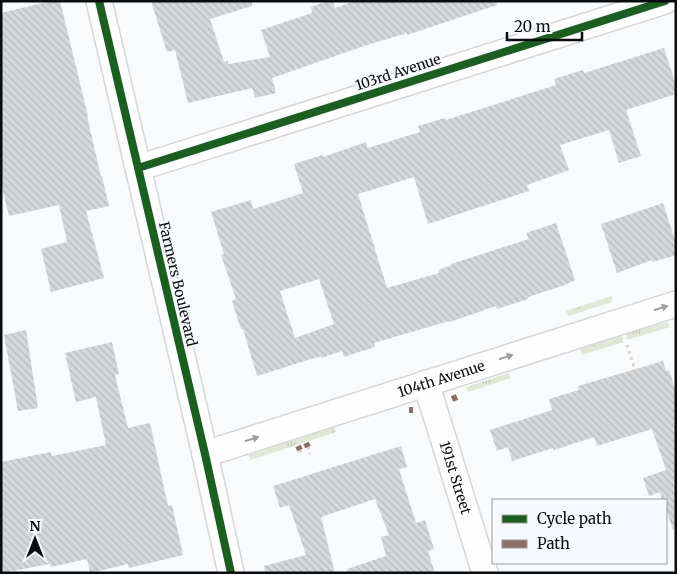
<svg xmlns="http://www.w3.org/2000/svg" width="677" height="574" viewBox="0 0 677 574" font-family="Merriweather,serif">
<defs>
<pattern id="grass-tufts" width="24" height="20" patternUnits="userSpaceOnUse" patternTransform="scale(1.25)"><rect width="24" height="20" fill="#e0e7d4"/><path d="M3 7l-1-3M5 7V3M7 7l1-3M15 17l-1-3M17 17v-4M19 17l1-3" fill="none" stroke="#bfc5b5"/></pattern>
<pattern id="building-back-hatch" width="6" height="6" patternUnits="userSpaceOnUse" patternTransform="scale(1.25)"><rect width="6" height="6" fill="#d6d8da"/><path d="M-1 5l2 2M0 0l6 6M5-1l2 2" fill="none" stroke="#b6b8ba"/></pattern>
</defs>
<rect width="100%" height="100%" fill="#f8fafc"/>
<path fill="url(#grass-tufts)" d="M612,296V302L569,316L566,311Z
M668,322L670,327L627,340L626,334Z
M622,336L623,342L582,355L580,349Z
M509,373L511,378L468,392L466,387Z
M334,427L336,432L251,460L249,455Z"/>
<path fill="url(#building-back-hatch)" fill-rule="evenodd" d="M51,1H60L88,116H87L101,177L102,176L109,206L86,211L104,278L51,292L41,249L67,242L59,205L9,216L1,183V13Z
M151,1H252V6L210,19L224,62L228,61V64L270,57L261,30L312,13L311,7L327,1H333L335,8L355,1H496L497,5L407,35V33L364,46L272,78L276,93L255,98L252,88L188,103L175,50L167,52Z
M664,48L676,85V94L626,110L641,156L619,163L609,130L560,145L569,170L527,185L529,191L428,224L414,177L358,194L387,288L439,273L438,270L452,265L451,264L529,239L526,233L556,223L575,280L565,285L528,297V299L497,309L496,306L450,322L449,321L374,343L375,347L344,357L342,351L321,358V356L257,376L243,329H241L232,301L236,299L221,255L224,254L211,212L251,200L253,209L303,193L294,164L322,155L323,157L366,142L368,148L420,132L418,126L445,118L446,120L556,85L554,79L583,70L584,73ZM319,279L334,324L295,338L280,291Z
M663,203L676,243V255L653,262L652,260L617,273L601,224Z
M26,330L38,408L18,411L4,335Z
M112,342L119,374L115,375L128,428L150,423L168,506L172,505L183,555L129,568L128,564L90,573L87,559L51,567L50,564L1,573V462L51,452L52,456L106,445L96,397L76,402L65,353Z
M663,361L666,371L669,370L676,391V529L673,530L666,509V500H662L660,492L649,496L643,478L666,470L652,429L597,446L594,437L554,450L553,448L512,461L508,447L497,451L490,430L552,410L549,399L579,390L578,386Z
M401,446L407,467L399,469L416,523L425,520L434,549L428,551L435,573H348L347,569L386,556L381,537L389,535L375,499L321,517L335,573H265L264,566L306,555L289,505L280,508L273,486Z"/>
<g fill="none" stroke-linecap="round" stroke-linejoin="round">
<g stroke="#d4d6d8" stroke-width="28">
<g id="minor">
<path d="M99,1L205,454L231,573"/>
<path d="M138,168L665,1"/>
<path id="s1" d="M426,383L485,573"/>
<path id="s2" d="M205,454L676,304"/>
</g>
</g>
<path stroke="#d0d0d1" stroke-width="3" stroke-dasharray="2.5 4" stroke-linecap="butt" d="M627,345L637,376
M308,447L310,454
M300,450L302,456"/>
<use href="#minor" stroke="#fefeff" stroke-width="25"/>
<path stroke="#8d6e63" stroke-width="6" stroke-dasharray="12 6" stroke-linecap="butt" d="M452,399L457,397
M409,410H413
M306,443L308,447
M298,446L300,450"/>
<g stroke="#f6f9fe" stroke-width="11">
<path id="cycleway" d="M99,1L205,454L231,573
M138,168L665,1"/>
</g>
<use href="#cycleway" stroke="#1b5e20" stroke-width="8"/>
</g>
<defs><path id="oneway-solid" d="M-6-.8H1V-3.2L6.5 0L1 3.2V.8H-6Z" transform="scale(1.25)"/></defs>
<g fill="#9d9d9f">
<use href="#oneway-solid" transform="translate(661 308) rotate(-18)"/>
<use href="#oneway-solid" transform="translate(506 357) rotate(-18)"/>
<use href="#oneway-solid" transform="translate(252 439) rotate(-18)"/>
</g>
<g text-anchor="middle" dominant-baseline="central" stroke-width="4" stroke-linejoin="round" paint-order="stroke">
<g font-size="14" fill="#0b0c0f" stroke="#f6f9fe">
<text transform="translate(398 72) rotate(-18)">103rd Avenue</text>
<text transform="translate(178 284) rotate(77)">Farmers Boulevard</text>
<text stroke="none"><textPath href="#s2" startOffset="248">104th Avenue</textPath></text>
<text stroke="none"><textPath href="#s1" startOffset="99">191st Street</textPath></text>
</g>
</g>
<rect width="677" height="574" fill="none" stroke="#0b0c0f" stroke-width="5"/>
<rect x="492" y="499" width="175" height="65" fill="#f6f9fe" stroke="#989a9e"/>
<rect x="502" y="515" width="25" height="8" fill="#1b5e20" stroke="#989a9e"/>
<text x="537" y="524" font-size="15" fill="#0b0c0f">Cycle path</text>
<rect x="502" y="540" width="25" height="8" fill="#8d6e63" stroke="#989a9e"/>
<text x="537" y="549" font-size="15" fill="#0b0c0f">Path</text>
<g transform="translate(35 539)" stroke="#f6f9fe" stroke-width="4" paint-order="stroke">
<path d="M0-4L9 19L0 12L-9 19Z" fill="#0b0c0f"/>
<text y="-8" font-size="14" font-weight="bold" text-anchor="middle" fill="#0b0c0f">N</text>
</g>
<path d="M507 32v8h75v-8" fill="none" stroke="#0b0c0f" stroke-width="2.5"/>
<text x="514" y="32" font-size="15" fill="#0b0c0f" stroke="#f6f9fe" stroke-width="4" paint-order="stroke">20 m</text>
</svg>
